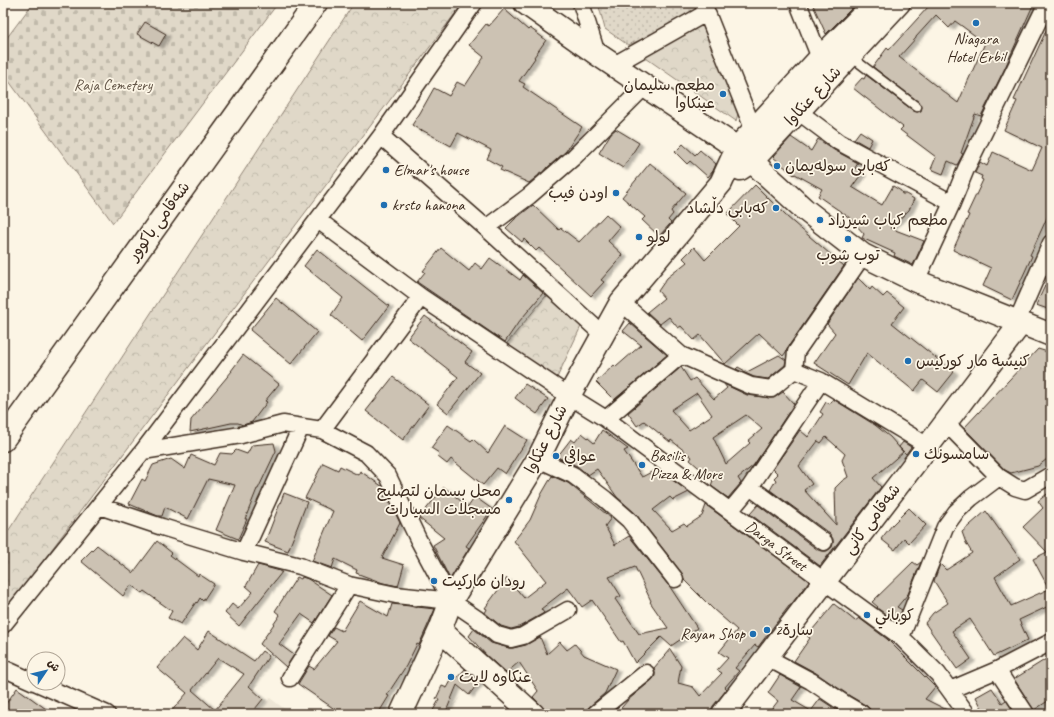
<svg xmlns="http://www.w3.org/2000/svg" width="1054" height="717" viewBox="0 0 1054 717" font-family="Caveat,'Playpen Sans Arabic',sans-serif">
<defs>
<pattern id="grass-dots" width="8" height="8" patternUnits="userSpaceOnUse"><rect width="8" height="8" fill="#e0d8c8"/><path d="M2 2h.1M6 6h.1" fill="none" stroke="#c1baab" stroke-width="1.8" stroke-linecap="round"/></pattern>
<pattern id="forest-crowns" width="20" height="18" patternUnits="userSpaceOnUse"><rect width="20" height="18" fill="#e0d8c8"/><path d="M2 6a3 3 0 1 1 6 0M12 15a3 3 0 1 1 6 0" fill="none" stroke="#c1baab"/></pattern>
<pattern id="cemetery-stones" width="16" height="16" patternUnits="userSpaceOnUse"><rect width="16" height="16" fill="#e0d8c8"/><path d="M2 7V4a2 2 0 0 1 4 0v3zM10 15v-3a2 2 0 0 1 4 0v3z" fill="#c1baab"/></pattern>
<filter id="shadow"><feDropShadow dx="4.5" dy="2.5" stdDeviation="1" flood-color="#0004"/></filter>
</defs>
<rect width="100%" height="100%" fill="#fcf5e5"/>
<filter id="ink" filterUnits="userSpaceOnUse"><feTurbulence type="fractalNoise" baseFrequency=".025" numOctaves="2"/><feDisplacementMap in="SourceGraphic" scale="8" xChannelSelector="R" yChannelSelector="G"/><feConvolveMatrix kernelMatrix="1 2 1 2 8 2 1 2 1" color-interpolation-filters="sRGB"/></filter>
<g filter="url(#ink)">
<path fill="#eee6d6" d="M270,698L291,714H258Z"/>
<path fill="url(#grass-dots)" stroke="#8e8173" d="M598,3H696L700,16L628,45L605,29Z"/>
<path fill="url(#forest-crowns)" stroke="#8e8173" d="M354,3H463L3,614V539Z
M702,24L739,110L736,121L643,56Z
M546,296L583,322L555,382L503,348Z"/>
<path fill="url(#cemetery-stones)" stroke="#8e8173" d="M33,3H278L113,223L3,73V43Z"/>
<path fill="#ccc2b3" stroke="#3b2a1e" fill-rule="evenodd" filter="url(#shadow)" d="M812,3H850L854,6L826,34Z
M923,3H1034L1004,70L981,116L975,114L961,153L963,154L957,165L948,161L943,174L931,169L936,157L900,130L903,127L853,88L862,78L864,79L866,75L914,111L917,112L921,111L922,107L920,103L873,67L887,48L889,50L928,7ZM936,15L949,28L955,21L985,43L958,103L899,57L916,38V37Z
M504,9L528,30L530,28L546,40L534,57L535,58L519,81L525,84L523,87L582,127L566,151L547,168V167L542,173L540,172L539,175L529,183L500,170L502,167L487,159L491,150L458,133L451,146L422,130L421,131L412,125L420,113L434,88L449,96L457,82L465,86L484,57L469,45L486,24L489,26Z
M1051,20V209L1030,255L1032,256L1012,300L983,286L991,268L953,250L969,215L967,214L983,180L981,179L982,176L975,173L980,162L987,166L993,152L1032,170L1042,148L1004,130L1017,101L1014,100Z
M145,22L166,34L159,46L137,34Z
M616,129L639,143L623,168L599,153L611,133Z
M860,131L872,139L868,147L854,139Z
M791,137L811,151L818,139L834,150L858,163L855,168L862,173L852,187L882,205L893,186L901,191L902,194H906L914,199L909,210L890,228L924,241L913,265L894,256L895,253L862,238L864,234L850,218L818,196L822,189L795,174L794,175L773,157Z
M683,144L695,155L700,150L716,164L713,171L708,177L690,161L687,164L675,152Z
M650,163L686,193L671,211L673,214L668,220L671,223L659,236L642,220L645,217L622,197Z
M755,185L777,207H778L787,216V217L844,266L788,347L786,352L783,356L759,333L725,364L700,335L694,340L681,326L678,328L669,317L660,324L647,312L664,298L658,291L667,278L687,262L683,258L694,247L705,260L739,226L727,214Z
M533,205L559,230L561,228L579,242L606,214L620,227L608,241L623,255L601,280L604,282L591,296L539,248L536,251L524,239L522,242L506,228L515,219Z
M441,248L469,271L475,263L482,269L490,258L520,280L523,275L543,293L518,323L505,342L417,282L425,272L423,271Z
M317,249L389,306L362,341L331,315L343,298L304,266Z
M1051,273V310L1036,305Z
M858,278L870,290L872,287L883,297L887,293L904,307L892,323L954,372L938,392L923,380L914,391L867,353L848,385L814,363L835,333L827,324Z
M276,298L317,332L291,364L250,330Z
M425,316L472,352L465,362L480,373L448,413L437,404L458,377L408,338Z
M630,323L667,355L614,400L596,382L614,365L616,367L641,345L623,331Z
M1038,349L1051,353V456L1038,466L1011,473L1005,470L964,428Z
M243,355L279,384L265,401L267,402L252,422L243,425L238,423H231L190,432L191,420L232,371H231Z
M779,355L786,360L785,365L768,379L754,377L736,369L738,367L747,372Z
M681,367L690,381L695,378L714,399L727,388L724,384L747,395L770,398H774L783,392L794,404L754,465L738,478L741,483L728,498L711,486L713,480L690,460L692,457L671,440L670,442L644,421L637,426L628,413ZM697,393L712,415L689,430L671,410ZM746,415L762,429L748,441L750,443L726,464L713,437Z
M393,377L429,405L403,440L366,411Z
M525,384L548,399L537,414L515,398Z
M833,399L875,425L890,437L903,452L873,478L881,487L820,566L750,514L758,505L818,550L823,551H827L832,547L833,543V539L830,534L770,490L776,480L774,478L778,474L773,469L800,430L808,437L823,414L820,412L826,402L830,404ZM826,437L845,454L842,460L848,477L842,481L835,488L836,525L804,490L812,484L799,466L818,441L821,443Z
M448,425L471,441L473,439L488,453L505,426L527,440L505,474L497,468L483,485L451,459L447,464L438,457L439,453L431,448Z
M602,430L628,449L624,451L642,477L657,469L689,492L673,500L670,497L653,510L672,530L684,523L687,526L702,516L706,505L809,581L790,606H789L758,647L755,645L735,668L739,671L725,687L727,689L713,706L709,714H616L628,700L652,680L655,676V672L654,668L670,649L681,666L678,683L693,687L700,696L722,673L717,670L728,658L719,652L737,630L713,609L684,580L682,573L636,514L617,497L597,469L588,475L577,466L557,457L571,439L575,442L582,433L594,443Z
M903,442L911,447L906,454L899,447Z
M274,443L276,451L258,489H257L245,519H247L238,539L216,530L235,485L208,479L188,519L165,507L162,516H158L129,504L142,479L145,481L153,465L171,459L185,469L191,455L214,465L220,453L232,454L236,450L247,454L252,445Z
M323,463L338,470L340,466L358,475L360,471L383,487L386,494L383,499L391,504L400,523L382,558L404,565L398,586L383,583L356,573L357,570L335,559L332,568L312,561L333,511L305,498Z
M552,476L568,483L611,518L605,526L615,545L629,536L668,585L670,587L697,628L671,646L661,637L635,663L623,641L621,642L592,600L582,607L568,588L541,609L544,613L519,627L511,629L501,626L485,613L487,609L485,608L507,578L524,598L546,581L514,541L530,520L541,495ZM635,567L651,601L650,602L668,628L639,634L615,599L621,596L609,577Z
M444,487L468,507L475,497L492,509L466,546L469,548L450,579L433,545L444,538L419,518Z
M1051,491V605L1019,620L1028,640L994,656L970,619L952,631L971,659L957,669L925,623L933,613L948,603L934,581L940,564L946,570L972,553L966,543L962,532L986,511L1020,559L995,577L1011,606L1049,589L1033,559L1047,552L1023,527L1043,508L1038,501Z
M284,493L307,502L288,551L265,542Z
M909,508L926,525L909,543L904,538L895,550L881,539L892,525Z
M157,541L172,553L170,555L198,576L199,574L214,584L203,601L200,598L197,603L196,602L181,624L168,618L172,611L144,591L142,593L131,585L123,596L81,561L97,545L133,573Z
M913,562L917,565L921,562L908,594L897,607L902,610L897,622L877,608L878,607L872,602Z
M258,565L280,571V572H282L239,626L225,613L232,604L238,609L253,592L246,586Z
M297,577L301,579L302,577L308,579L332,595L314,623L301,614L279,644L294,655L286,667L260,644L280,615L275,611Z
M360,601L388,617L392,604L410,606L417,608V607L435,609L419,645L417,644L406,666L387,695L389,696L378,714H328L333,708L298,684L309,666L314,669L337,641L328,636L334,627L342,631Z
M834,604L855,621L859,618L887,639L935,687L925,699L955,714H871L870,709L867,706L850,696L816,673L794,661L810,638L807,636Z
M474,629L491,643L509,648H513L526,645L540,637L547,654L560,642L567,650L575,644L584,655L616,669L605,693L589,707L586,710V714H549L545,710L541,705L533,697L538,691L519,662L506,673L486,655L469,636Z
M209,631L254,661L262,651L269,656L249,686L263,699L251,714H169L187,693L157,668L183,638L197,650ZM218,658L244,674L215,710L192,690Z
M1051,656V699L1034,710L1014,679Z
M465,669L479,682L469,695L457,685L445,714H431L439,700L436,699L442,686L447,688L452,679L455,680Z
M780,675L801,687L792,700L811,711L820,699L843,714H768L778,701L768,693Z
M17,688L53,714H3V708Z
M992,688L1002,703L1006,700L1015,714H985L976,697Z"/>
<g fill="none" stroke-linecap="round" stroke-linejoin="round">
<g stroke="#3b2a1e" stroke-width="11">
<path id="lane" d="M850,56L917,107"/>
</g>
<g stroke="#3b2a1e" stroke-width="19">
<path id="street" d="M581,3L597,54
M703,3L754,131
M798,3L820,58L825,67
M614,65L706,13
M791,106L839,142L952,203
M381,136L486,228L602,334
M318,220L421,297
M486,228L529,196L574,157L645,86
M916,281L952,203L966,169L1047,3
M621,302L681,355
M1017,321L1051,243
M794,370L821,381L928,446
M606,419L681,355L751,386L771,389L794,370L796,352L863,255
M946,423L999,477L1015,487L1025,490L1051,475
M322,430L421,297L569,396L606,419L824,581L901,637L938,674L967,714
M143,451L241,435L283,424L322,430L366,453L388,476L418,539L451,601L476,618L497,635L511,639L523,636L568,610
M538,459L573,475L605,499L629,520L675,579
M750,487L824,542
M99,506L162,527L244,552L300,566L349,585L396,595L451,601
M730,511L750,487L821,381
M244,552L301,427
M3,625L143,451L381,136L474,3
M901,637L945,527L956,512L971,498L999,477
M766,657L811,681L845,704L862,714
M3,668L34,682
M997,670L1026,714
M290,678L349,585
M37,683L107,714
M950,690L997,670L1051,642
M595,714L646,673"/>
</g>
<g stroke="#3b2a1e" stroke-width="25">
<path id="secondary" d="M525,3L597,54L737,148L804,209L863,255L916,281L1051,335
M740,169L752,161L899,3
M3,440L316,3
M440,630L533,714
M401,714L440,630L451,601L538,459L569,396L621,302L721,183L737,148L820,58L875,3
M723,714L928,446L1021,323"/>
</g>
<use href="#lane" stroke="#fcf5e5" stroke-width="8"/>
<use href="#street" stroke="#fcf5e5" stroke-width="16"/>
<use href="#secondary" stroke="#fcf5e5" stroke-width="22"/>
</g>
</g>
<g fill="#1f6fb2" stroke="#fcf5e5" stroke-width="1.5">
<circle cx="976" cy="23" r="4"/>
<circle cx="723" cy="94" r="4"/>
<circle cx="777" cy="166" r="4"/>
<circle cx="386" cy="170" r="4"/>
<circle cx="616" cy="193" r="4"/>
<circle cx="384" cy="205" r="4"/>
<circle cx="776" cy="208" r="4"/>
<circle cx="820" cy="220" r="4"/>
<circle cx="639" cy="237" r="4"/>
<circle cx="848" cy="239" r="4"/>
<circle cx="908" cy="361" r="4"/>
<circle cx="916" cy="454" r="4"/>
<circle cx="556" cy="456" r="4"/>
<circle cx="642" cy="465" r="4"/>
<circle cx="509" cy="500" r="4"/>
<circle cx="434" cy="581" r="4"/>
<circle cx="867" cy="615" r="4"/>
<circle cx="767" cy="630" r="4"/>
<circle cx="753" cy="634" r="4"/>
<circle cx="451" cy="677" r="4"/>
</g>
<g text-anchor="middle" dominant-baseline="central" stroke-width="3.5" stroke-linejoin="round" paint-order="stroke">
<g font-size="16" fill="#3b2a1e" stroke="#fcf5e5" text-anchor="start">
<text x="976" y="39" text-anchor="middle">Niagara<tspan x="976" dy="18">Hotel Erbil</tspan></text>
<text x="715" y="85" text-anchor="end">مطعم سليمان<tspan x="715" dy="18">عينكاوا</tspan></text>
<text x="785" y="166">کەبابی سولەیمان</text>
<text x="394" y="170">Elmar's house</text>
<text x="608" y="193" text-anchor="end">اودن فيب</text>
<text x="392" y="205">krsto hanona</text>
<text x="768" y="208" text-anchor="end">کەبابی دڵشاد</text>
<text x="828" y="220">مطعم كباب شيرزاد</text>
<text x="647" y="237">لولو</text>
<text x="848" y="255" text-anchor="middle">توب شوب</text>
<text x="916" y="361">كنيسة مار كوركيس</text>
<text x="924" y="454">سامسونك</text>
<text x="564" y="456">عوافي</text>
<text x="650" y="456">Basilis<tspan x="650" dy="18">Pizza &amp; More</tspan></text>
<text x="501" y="491" text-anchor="end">محل بسمان لتصليح<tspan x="501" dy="18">مسجلات السيارات</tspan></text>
<text x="442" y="581">رودان ماركيت</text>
<text x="875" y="615">كوباني</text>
<text x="775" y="630">سارة2</text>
<text x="745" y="634" text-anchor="end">Rayan Shop</text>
<text x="459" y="677">عنكاوه لايت</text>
</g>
<g font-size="16" fill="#645648" stroke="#fcf5e5">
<text x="113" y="85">Raja Cemetery</text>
</g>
<g font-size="16" fill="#3b2a1e" stroke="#fcf5e5">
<text transform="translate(813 96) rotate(-47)">شارع عنكاوا</text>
<text transform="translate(159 221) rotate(-54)">شەقامی باکوور</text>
<text transform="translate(546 439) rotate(-63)">شارع عنكاوا</text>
<text transform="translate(872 519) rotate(-53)">شەقامی کانی</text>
<text transform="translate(776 546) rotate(37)">Darga Street</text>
</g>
</g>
<rect width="1054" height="717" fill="none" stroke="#fcf5e5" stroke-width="16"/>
<rect x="8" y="8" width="1038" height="701" fill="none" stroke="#3b2a1e" stroke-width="1.5" filter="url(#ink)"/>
<g transform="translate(46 671) rotate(55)"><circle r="19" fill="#fcf5e5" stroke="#afa495"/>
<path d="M0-3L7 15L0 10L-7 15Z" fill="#1f6fb2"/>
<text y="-6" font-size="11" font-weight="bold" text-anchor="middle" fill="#3b2a1e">ش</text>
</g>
</svg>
